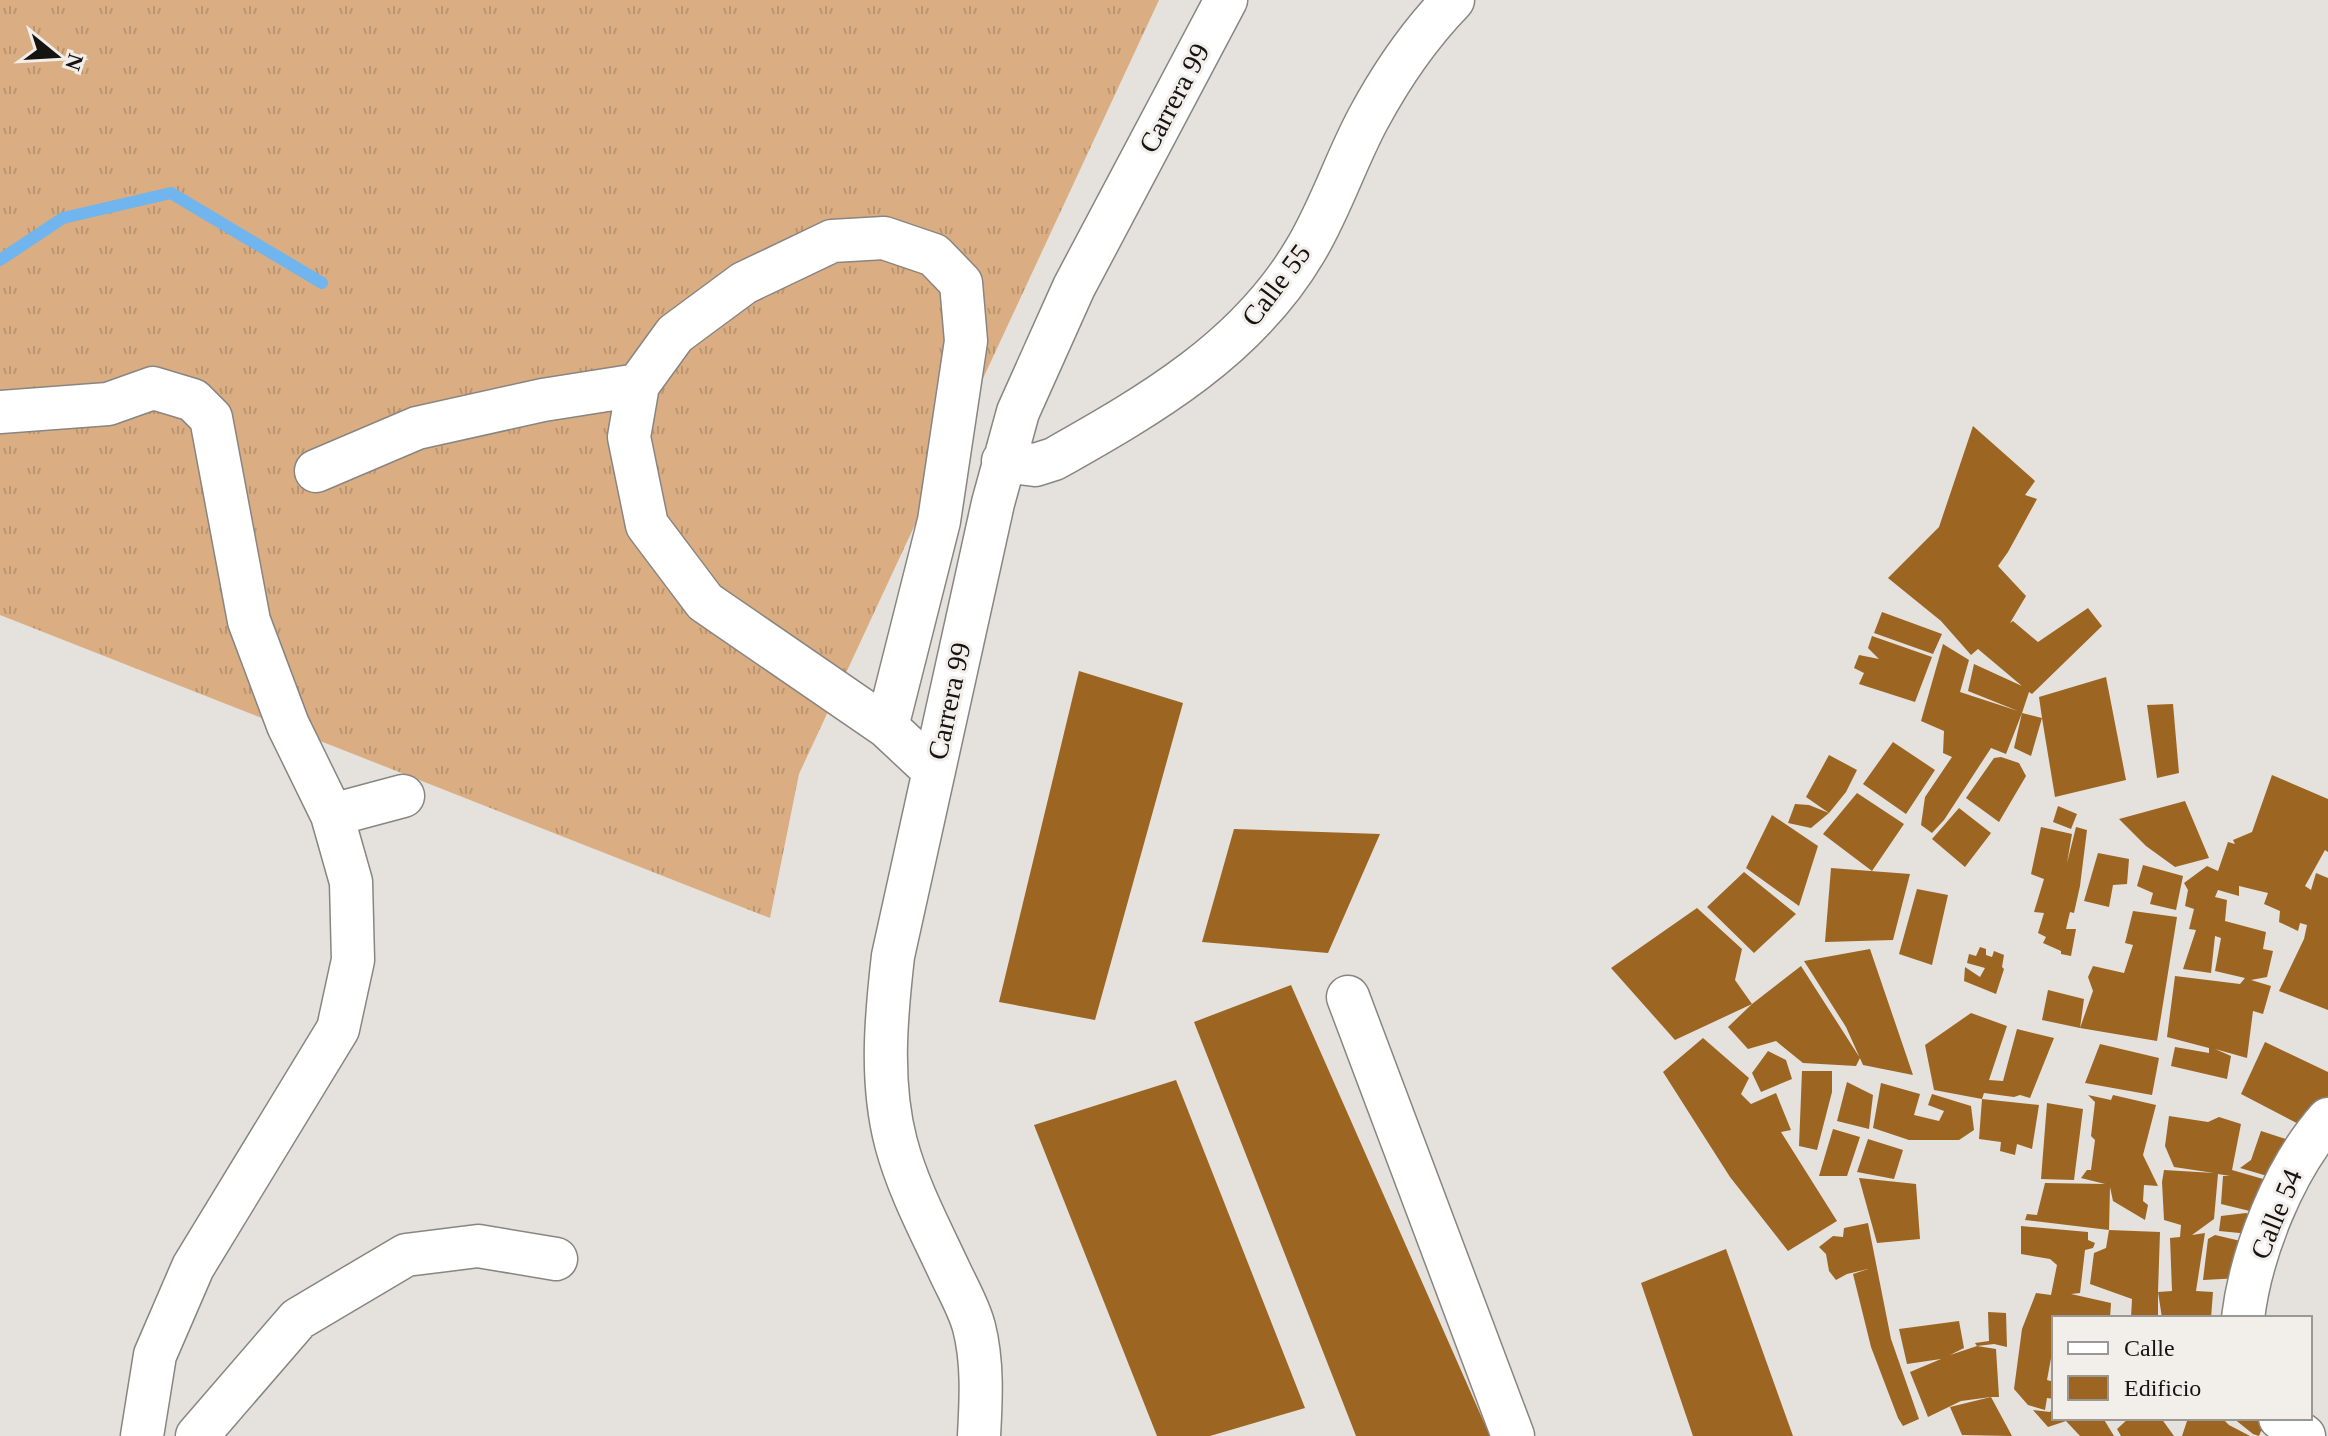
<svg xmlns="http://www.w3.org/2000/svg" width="2328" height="1436" viewBox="0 0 2328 1436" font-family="'Times New Roman',serif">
<defs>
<pattern id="grass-tufts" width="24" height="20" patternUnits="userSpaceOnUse" patternTransform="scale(2)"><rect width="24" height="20" fill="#daae82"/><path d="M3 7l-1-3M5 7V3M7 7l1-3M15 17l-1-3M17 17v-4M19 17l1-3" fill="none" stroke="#ba956f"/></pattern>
</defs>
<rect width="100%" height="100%" fill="#e5e1dd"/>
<path fill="url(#grass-tufts)" d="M0,0H1159L799,774L770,918L0,615Z"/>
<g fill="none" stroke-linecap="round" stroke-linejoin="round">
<path stroke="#70b5ed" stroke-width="12" d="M0,260L63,218L171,193L322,283"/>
</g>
<path fill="#9c6522" d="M1973,426L2035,481L2025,495L2037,499L2008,552L1998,566L2026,596L2010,623L2013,621L2038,642L2088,608L2102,626L2032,694L2029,692L2022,713L2042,718L2039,697L2106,677L2126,780L2055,797L2042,718L2031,756L2014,748L2022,713L2006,754L1991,748L1944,820L1932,833L1921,825L1925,797L1952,757L1943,753L1944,731L1921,721L1943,644L1969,660L1960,692L2018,711L1968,691L1974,664L2022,686L1978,649L1971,655L1941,621L1888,578L1939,527Z
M1882,612L1942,634L1933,654L1874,633Z
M1872,636L1932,657L1915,702L1859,684L1864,673L1854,668L1859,655L1879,659L1868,648Z
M1079,671L1183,703L1095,1020L999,1002Z
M2173,704L2179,773L2157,778L2147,705Z
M1893,742L1935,770L1906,814L1863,784Z
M1829,755L1857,770L1846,792L1829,813L1811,828L1788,823L1795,804L1809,805L1829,813L1806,797Z
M2001,757L2019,763L2026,776L1999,822L1966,798L1994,758Z
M2272,775L2328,799V852L2325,850L2305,886L2311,890L2316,873L2328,878V1010L2279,991L2304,939L2307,925L2300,923L2298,931L2279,922L2280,911L2264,904L2268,893L2239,886V896L2218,890L2215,897L2227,900L2225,921L2266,932L2263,949L2273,951L2267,977L2251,980L2271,986L2263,1014L2253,1011L2247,1058L2215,1049L2231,1056L2227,1079L2171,1066L2175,1047L2209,1053V1048L2167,1037L2175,976L2240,984L2245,978L2215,971L2221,938L2215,936L2211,973L2183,969L2196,930L2189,929L2194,909L2185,906L2188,890L2184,883L2207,866L2218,871L2228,842L2235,844L2233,840L2252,832Z
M1857,793L1904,824L1872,871L1823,834Z
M2185,801L2209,858L2175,867L2146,846L2119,819Z
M2058,806L2077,814L2071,829L2053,822Z
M1959,808L1991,833L1965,867L1932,839Z
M1772,815L1818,846L1799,906L1746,868Z
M2041,827L2072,834L2067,863L2076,827L2087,830L2080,886L2074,913L2070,912L2066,929H2076L2071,956L2061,954V951L2043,943L2046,937L2038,933L2044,913L2034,912L2044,879L2031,874Z
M1234,829L1380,834L1328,953L1202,942Z
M2098,853L2129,859L2127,884L2113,885L2109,907L2084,901Z
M2143,865L2183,876L2176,910L2150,904L2153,893L2137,886Z
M1831,868L1910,874L1893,940L1825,942Z
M1744,872L1796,914L1754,953L1707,907Z
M1917,889L1948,895L1932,965L1899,954Z
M1697,908L1742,949L1735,980L1752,1004L1675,1040L1611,968Z
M2133,911L2177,917L2157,1041L2080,1028L2093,991L2088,977L2093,966L2124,973L2133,945L2125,943Z
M1980,947L1986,949V955L1992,957L1994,951L2004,955L2002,967L2004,969L1996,994L1964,981L1965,967L1980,977L1985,968L1967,963L1969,954L1976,956Z
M1870,949L1913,1075L1863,1065L1846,1027L1804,961Z
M1801,966L1860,1058L1856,1066L1803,1063L1776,1041L1748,1049L1728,1027L1752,1004Z
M1291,985L1490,1436H1356L1194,1022Z
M2048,990L2084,999L2080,1028L2042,1020Z
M1971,1013L2007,1026L1989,1080L2003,1081L2017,1029L2054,1038L2030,1098L2020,1095L2014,1097L1984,1093L1982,1099L2039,1105L2032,1149L2017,1144L2015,1155L2000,1151L2001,1142L1979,1139L1982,1099L1934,1090L1925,1045Z
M1703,1038L1749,1078L1741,1094L1751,1104L1776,1093L1791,1130L1781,1132L1837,1221L1788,1251L1730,1177L1663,1072Z
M2265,1042L2328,1072V1097L2312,1131L2241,1094Z
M2100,1044L2159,1058L2152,1095L2085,1083Z
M1768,1051L1786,1060L1792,1079L1761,1092L1752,1073Z
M1802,1071H1832V1092L1817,1150L1799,1146Z
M1176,1080L1305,1408L1210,1436H1157L1034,1125Z
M1847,1082L1873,1095L1869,1129L1837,1121Z
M1881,1083L1920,1094L1914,1115L1939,1121L1944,1111L1928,1105L1932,1094L1971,1106L1974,1130L1959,1140H1909L1873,1128Z
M2088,1095L2111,1100L2113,1095L2156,1105L2143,1155L2158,1186L2144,1185L2143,1201L2148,1205L2145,1220L2113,1201L2110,1187L2109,1230L2025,1220L2027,1214L2037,1215L2045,1183L2105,1184L2081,1178L2087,1170H2091L2095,1140L2091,1136L2095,1102Z
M2047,1103L2083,1109L2074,1180L2041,1179Z
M2169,1116L2208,1122L2219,1117L2241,1124L2232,1170L2270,1181L2258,1213L2221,1204L2223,1176H2230L2218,1174L2214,1219L2192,1235L2205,1233L2196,1291L2213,1292L2211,1318H2162L2158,1292V1318H2131L2132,1299L2090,1284L2094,1253L2106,1248L2109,1230L2160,1232L2158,1292L2172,1291L2170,1238L2180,1237L2181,1225L2164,1220L2162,1182L2164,1170L2214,1173L2174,1167L2165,1146Z
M1833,1129L1860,1137L1847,1176H1819Z
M2261,1131L2292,1141L2274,1178L2240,1168L2251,1160Z
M1868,1139L1903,1150L1894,1179L1857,1172Z
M1859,1178L1916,1184L1920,1239L1877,1243Z
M2246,1213L2256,1217L2250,1234L2219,1231L2221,1216Z
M1868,1223L1891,1339L1919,1419L1903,1426L1898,1418L1871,1347L1853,1274L1868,1269L1847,1274L1836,1280L1829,1271L1826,1254L1819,1247L1833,1236L1843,1237L1844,1228Z
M2021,1226L2088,1232V1240L2095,1243L2093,1248L2085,1250L2080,1293L2071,1294L2111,1303L2110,1318H2054V1342L2047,1380L2054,1382V1399L2047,1398L2045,1410L2028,1405L2014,1389L2022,1329L2036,1293L2051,1295L2057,1265L2050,1259L2021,1254Z
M2215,1235L2245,1242L2241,1278L2203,1280L2208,1239Z
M1726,1249L1793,1436H1693L1641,1283Z
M1988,1312L2006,1313L2007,1347L1994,1344L1977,1346L1975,1343L1989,1341Z
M1959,1321L1964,1348L1950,1355L1977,1346L1996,1349L1999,1397H1991L2012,1436L1962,1435L1950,1407L1991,1397L1961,1401L1928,1417L1910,1372L1941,1359L1907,1364L1899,1329Z
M2054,1406V1418H2103L2114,1436H2080L2066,1421L2048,1427L2033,1410L2050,1412Z
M2129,1418H2161L2174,1436H2121L2117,1429Z
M2188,1418H2222L2229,1425L2250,1436H2182Z
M2233,1418H2267L2269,1434L2261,1431L2259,1436L2253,1434Z"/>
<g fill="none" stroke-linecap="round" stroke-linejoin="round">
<g stroke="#898581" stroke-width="45">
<path id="minor" d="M0,412L108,404L153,388L193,400L211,418L249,621L288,725L332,815L351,882L353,960L338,1029L193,1267L155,1355L142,1436
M1003,461L1035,465L1054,459C1150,405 1247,349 1305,251C1330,210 1345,162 1368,119C1391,76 1419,35 1453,0
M316,471L417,428L543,400L638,385
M887,727L939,521L966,341L961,283L934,255L884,238L832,241L744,283L675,334L638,385L629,437L647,525L705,602L887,727L934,771
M332,815L403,796
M1348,997L1513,1436
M2243,1318C2251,1252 2284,1169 2328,1119
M2280,1418L2304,1436
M197,1436L298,1319L406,1255L478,1246L556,1259
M979,1436C981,1400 983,1362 974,1327C969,1308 958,1289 950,1272C930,1229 908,1188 896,1143C880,1082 886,1017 893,956L993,503L1018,412L1074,287L1226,0"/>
</g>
<use href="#minor" stroke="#fff" stroke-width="42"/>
</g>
<g text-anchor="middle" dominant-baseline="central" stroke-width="6" stroke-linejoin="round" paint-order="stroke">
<g font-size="28" fill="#151412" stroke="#f2eeea">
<text transform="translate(1174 98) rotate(-62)">Carrera 99</text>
<text transform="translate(1276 285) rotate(-53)">Calle 55</text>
<text transform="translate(949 701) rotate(-78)">Carrera 99</text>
<text transform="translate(2276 1214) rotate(-68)">Calle 54</text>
</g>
</g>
<rect x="2052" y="1316" width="260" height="104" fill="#f2eeea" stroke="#9a9794" stroke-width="2"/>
<rect x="2068" y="1342" width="40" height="12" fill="#ffffff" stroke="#9a9794" stroke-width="2"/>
<text x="2124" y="1356" font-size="24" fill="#151412">Calle</text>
<rect x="2068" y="1376" width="40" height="24" fill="#9c6522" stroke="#9a9794" stroke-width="2"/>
<text x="2124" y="1396" font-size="24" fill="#151412">Edificio</text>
<g transform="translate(56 56) rotate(108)" stroke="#f2eeea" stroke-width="6" paint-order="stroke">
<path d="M0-6L14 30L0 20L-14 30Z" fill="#151412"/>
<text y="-12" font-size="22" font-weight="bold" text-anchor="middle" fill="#151412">N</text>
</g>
</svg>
